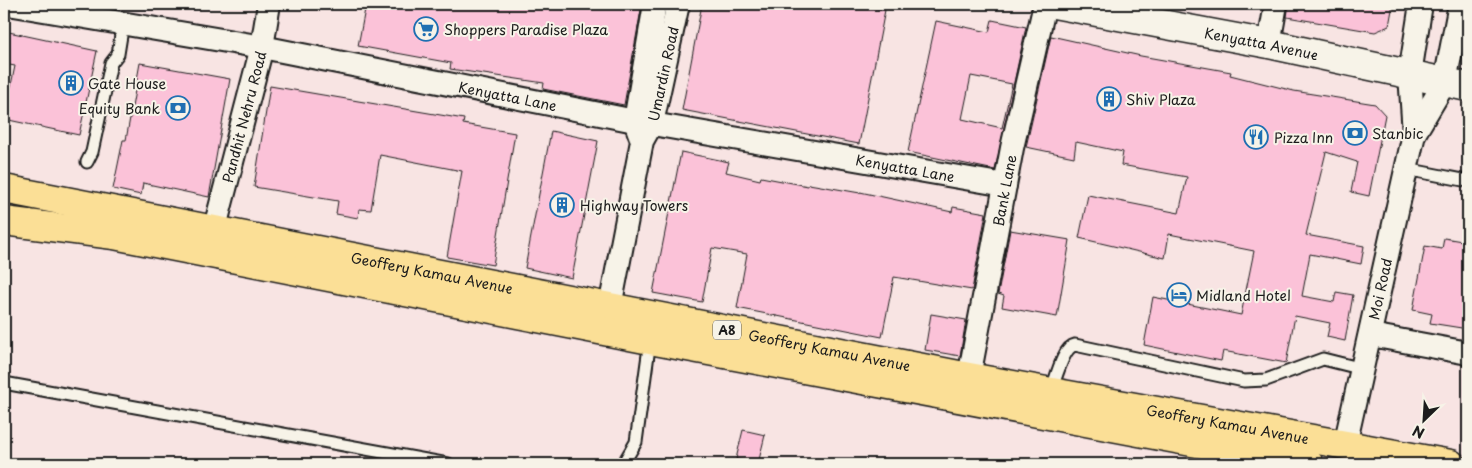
<svg xmlns="http://www.w3.org/2000/svg" width="1472" height="468" viewBox="0 0 1472 468" font-family="'Playpen Sans',sans-serif">
<rect width="100%" height="100%" fill="#f8e4e3"/>
<filter id="ink" filterUnits="userSpaceOnUse"><feTurbulence type="fractalNoise" baseFrequency=".02" numOctaves="2"/><feDisplacementMap in="SourceGraphic" scale="10" xChannelSelector="R" yChannelSelector="G"/><feConvolveMatrix kernelMatrix="1 2 1 2 8 2 1 2 1" color-interpolation-filters="sRGB"/></filter>
<g filter="url(#ink)">
<path fill="#fbc2d8" stroke="#1c1c1c" fill-rule="evenodd" d="M366,4H642L624,105L543,89L544,83L450,69L451,63L358,46Z
M702,4H854L885,10L859,144L682,110Z
M1289,4H1393L1389,26L1375,32L1287,17Z
M992,20L1026,27L995,170L908,152L936,21L989,32ZM971,76L1012,84L1002,128L962,119Z
M4,31L97,51L79,135L4,119L15,66L4,64Z
M1051,36L1141,56L1231,72L1230,75L1294,91L1375,104L1385,115L1369,196L1351,192L1357,162L1326,152L1306,235L1364,246L1361,264L1310,254L1302,296L1334,302L1336,292L1353,295L1345,341L1327,337L1330,323L1295,316L1286,363L1223,351L1221,361L1144,345L1153,297L1241,315L1254,251L1169,234L1165,258L1079,238L1088,195L1179,213L1187,177L1121,165L1123,152L1076,142L1074,157L1026,147Z
M140,63L230,79L209,197L143,183L141,195L113,189L123,140H126Z
M270,86L464,119L463,124L515,133L493,265L447,257L462,171L380,155L371,210L359,209L358,218L336,214L338,201L254,187Z
M551,131L598,141L572,278L525,268Z
M681,152L729,162L726,172L760,180L761,177L808,186L809,184L860,193V192L952,212L953,207L986,213L972,290L894,277L882,337L737,308L747,254L712,248L702,302L653,293Z
M1010,230L1070,240L1057,317L1002,307L1004,296L998,294Z
M1444,238L1468,242V329L1430,323L1432,314L1413,310L1425,246L1442,249Z
M931,314L966,320L960,356L925,350Z
M743,430L765,435L758,464L736,459Z"/>
<g fill="none" stroke-linecap="round" stroke-linejoin="round">
<g stroke="#1c1c1c" stroke-width="15">
<path id="service" d="M87,162L92,152L111,63L118,54L123,23
M1406,169L1468,181
M4,383L448,464
M1051,391C1056,379 1063,347 1075,345L1244,381L1266,380L1323,359L1363,369
M623,464L636,442L650,340"/>
</g>
<g stroke="#1c1c1c" stroke-width="26">
<g id="minor">
<path id="s1" d="M8,4L262,47L635,121L1005,185"/>
<path d="M1269,44L1276,4"/>
<path d="M1414,134L1445,82L1460,4"/>
<path d="M640,135L635,121L655,4"/>
<path id="s2" d="M214,231L262,47L269,4"/>
<path id="s3" d="M610,307L642,141L652,123L678,4"/>
<path d="M1371,335L1468,353"/>
<path id="s4" d="M969,377L1012,148L1045,4"/>
<path id="s5" d="M1345,445L1414,134L1410,74L1421,4"/>
</g>
</g>
<g stroke="#1c1c1c" stroke-width="31">
<g id="tertiary">
<path id="s6" d="M1054,4L1269,44L1468,87"/>
</g>
</g>
<g stroke="#1c1c1c" stroke-width="31">
<g id="trunk">
<path id="s7" d="M4,189L969,377L1451,464"/>
<path d="M4,221L114,235L650,340L1309,464"/>
</g>
</g>
<use href="#service" stroke="#f7f3e8" stroke-width="11"/>
<use href="#minor" stroke="#f7f3e8" stroke-width="22"/>
<use href="#tertiary" stroke="#f7f3e8" stroke-width="28"/>
<use href="#trunk" stroke="#fbdf96" stroke-width="28"/>
</g>
</g>
<defs>
<g id="supermarket-ring" transform="scale(1.25)"><circle r="9.5" fill="#f7f3e8" stroke="#1f6fb2" stroke-width="1.5"/><path d="M-6-5.5h2.5l.6 2H6L4.5 2H-2.5L-4.4-4H-6ZM-1.5 3.2a1.3 1.3 0 1 0 .1 0ZM3 3.2a1.3 1.3 0 1 0 .1 0Z" fill="#1f6fb2"/></g>
<g id="building-ring" transform="scale(1.25)"><circle r="9.5" fill="#f7f3e8" stroke="#1f6fb2" stroke-width="1.5"/><path d="M-4-6H4V6H1V3H-1V6H-4ZM-2.5-4.3h1.7v1.8h-1.7ZM.8-4.3h1.7v1.8H.8ZM-2.5-1h1.7V.8h-1.7ZM.8-1h1.7V.8H.8Z" fill="#1f6fb2"/></g>
<g id="bank-ring" transform="scale(1.25)"><circle r="9.5" fill="#f7f3e8" stroke="#1f6fb2" stroke-width="1.5"/><path d="M-6-4H6V4H-6ZM0-2.3a2.3 2.3 0 1 0 0 4.6a2.3 2.3 0 1 0 0-4.6Z" fill="#1f6fb2"/></g>
<g id="restaurant-ring" transform="scale(1.25)"><circle r="9.5" fill="#f7f3e8" stroke="#1f6fb2" stroke-width="1.5"/><path d="M-5-6h1v4h1v-4h1v4h1v-4h1v5L-1.5 .5V6h-2V.5L-5-1ZM5-6V6H3V1.5H1.5Q1.5-4 5-6Z" fill="#1f6fb2"/></g>
<g id="hotel-ring" transform="scale(1.25)"><circle r="9.5" fill="#f7f3e8" stroke="#1f6fb2" stroke-width="1.5"/><path d="M-6-4.5h1.5V1H6V5H4.5V3h-9V5H-6ZM-4 0a1.8 1.8 0 1 1 3.6 0ZM.5 0V-2.5h3Q6-2.5 6 0Z" fill="#1f6fb2"/></g>
</defs>
<g fill-rule="evenodd">
<use href="#supermarket-ring" x="426" y="29"/>
<use href="#building-ring" x="71" y="83"/>
<use href="#building-ring" x="1109" y="99"/>
<use href="#bank-ring" x="178" y="108"/>
<use href="#bank-ring" x="1355" y="133"/>
<use href="#restaurant-ring" x="1256" y="137"/>
<use href="#building-ring" x="562" y="205"/>
<use href="#hotel-ring" x="1179" y="295"/>
</g>
<g text-anchor="middle" dominant-baseline="central" stroke-width="4" stroke-linejoin="round" paint-order="stroke">
<rect fill="#f7f3e8" stroke="#5e5c59" stroke-width="1" x="713" y="320.5" width="28" height="19" rx="4"/>
<g font-size="12" font-weight="bold" fill="#1c1c1c">
<text x="727" y="330">A8</text>
</g>
<g font-size="14" fill="#1c1c1c" stroke="#f7f3e8" text-anchor="start">
<text x="444" y="29">Shoppers Paradise Plaza</text>
<text x="88" y="83">Gate House</text>
<text x="1126" y="99">Shiv Plaza</text>
<text x="160" y="108" text-anchor="end">Equity Bank</text>
<text x="1372" y="133">Stanbic</text>
<text x="1274" y="137">Pizza Inn</text>
<text x="580" y="205">Highway Towers</text>
<text x="1196" y="295">Midland Hotel</text>
</g>
<g font-size="14" fill="#1c1c1c" stroke="#f7f3e8">
<text stroke="none"><textPath href="#s6" startOffset="211">Kenyatta Avenue</textPath></text>
<text stroke="none"><textPath href="#s3" startOffset="240">Umardin Road</textPath></text>
<text stroke="none"><textPath href="#s1" startOffset="508">Kenyatta Lane</textPath></text>
<text stroke="none"><textPath href="#s2" startOffset="118">Pandhit Nehru Road</textPath></text>
<text stroke="none"><textPath href="#s1" startOffset="912">Kenyatta Lane</textPath></text>
<text stroke="none"><textPath href="#s4" startOffset="190">Bank Lane</textPath></text>
<text stroke="none"><textPath href="#s7" startOffset="436">Geoffery Kamau Avenue</textPath></text>
<text stroke="none"><textPath href="#s5" startOffset="160">Moi Road</textPath></text>
<text stroke="none"><textPath href="#s7" startOffset="841">Geoffery Kamau Avenue</textPath></text>
<text stroke="none"><textPath href="#s7" startOffset="1246">Geoffery Kamau Avenue</textPath></text>
</g>
</g>
<rect width="1472" height="468" fill="none" stroke="#f7f3e8" stroke-width="20"/>
<rect x="10" y="10" width="1452" height="448" fill="none" stroke="#1c1c1c" stroke-width="2" filter="url(#ink)"/>
<g transform="translate(1424 420) rotate(205)" stroke="#f7f3e8" stroke-width="4" paint-order="stroke">
<path d="M0-4L9 19L0 12L-9 19Z" fill="#1c1c1c"/>
<text y="-8" font-size="14" font-weight="bold" text-anchor="middle" fill="#1c1c1c">N</text>
</g>
</svg>
